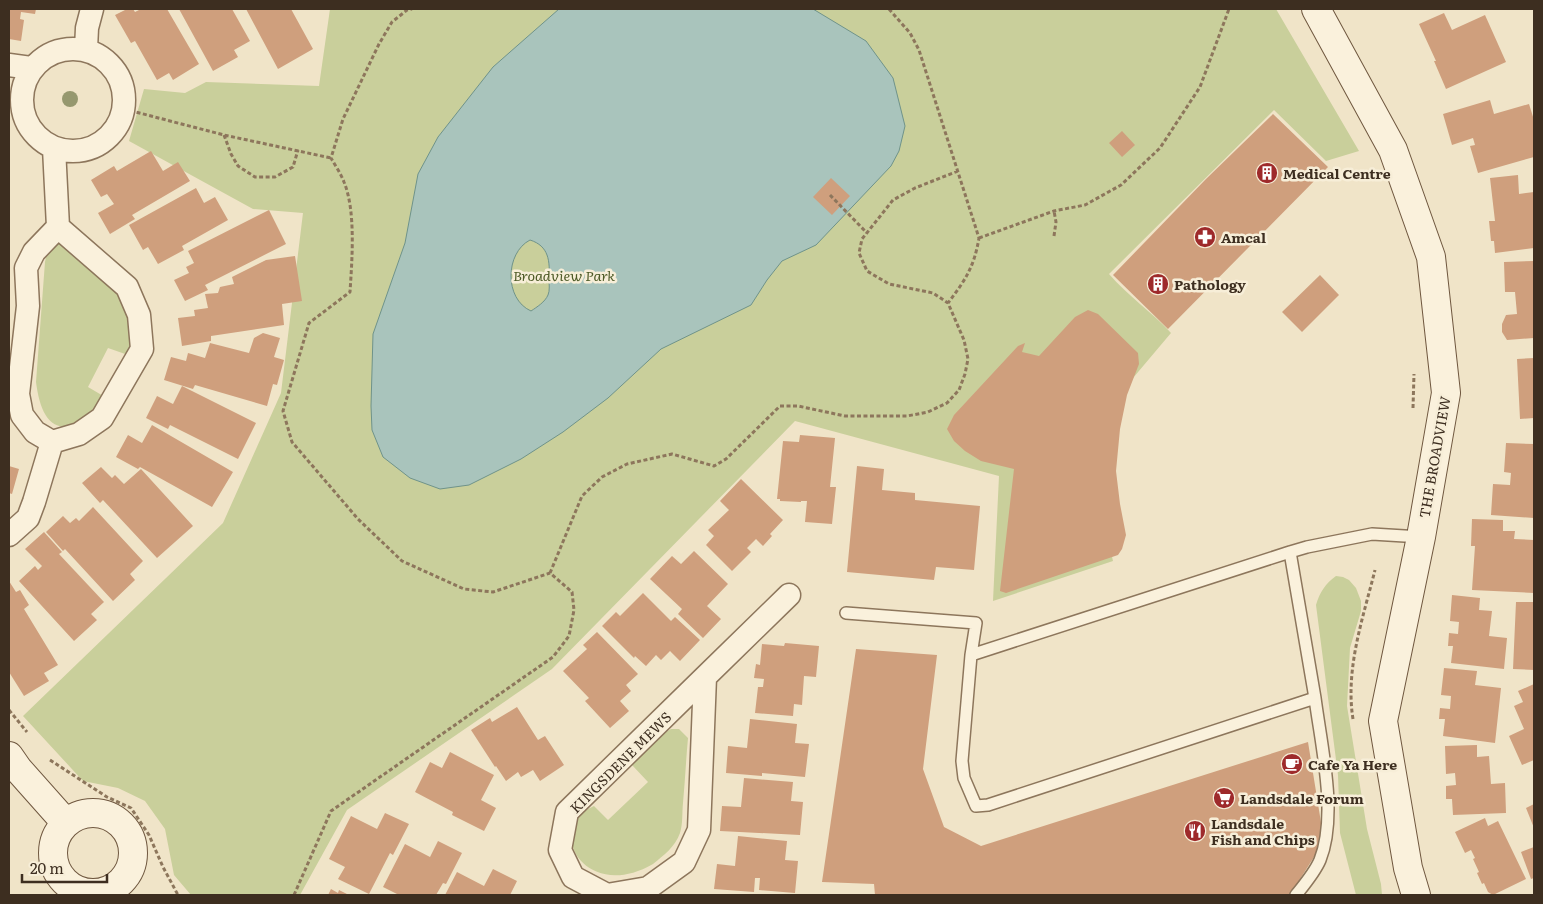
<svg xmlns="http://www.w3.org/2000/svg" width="1543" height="904" viewBox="0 0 1543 904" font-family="Literata,serif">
<rect width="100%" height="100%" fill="#f0e4c8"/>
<path fill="#c9cf9b" d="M330,9H1276L1359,151L1326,161L1274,110L1109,274C1128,296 1152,312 1171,333L1133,378L1123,396L1101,510L1113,561L993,601L999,476L795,421L552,669L347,810L300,895H191L174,875L165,829L145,801L118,788L83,781L23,716L223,523L281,393L303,213L253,209L129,141L144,89L185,93L206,82L319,86Z
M58,241L122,288L136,326L128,355L108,348L88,387L105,397C101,403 97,411 91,417C88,420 82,422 77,424C47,436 39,405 36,382L45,262L47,252Z
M1336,576L1343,577L1349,580L1356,588L1361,601V611L1350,648L1347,706L1367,829L1381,884L1382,895H1356L1340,833L1338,775L1316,605C1320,592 1325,584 1336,576Z
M671,729H679L688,738C686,760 685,781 683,803C682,812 683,824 680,833C675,847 664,855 653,864C584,904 543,827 594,806L608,820L648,782L632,765L666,732Z"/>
<path fill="#a9c4bc" stroke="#6f938a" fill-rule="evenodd" d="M559,9H813L866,41L893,78L905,126L899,151L891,166L816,245L782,261L767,280L751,305L661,349L608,398L563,432L521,459L469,485L440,489L410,478L383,457L372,430L371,406L373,334L405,243L418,174L438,137L493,67ZM530,240C549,246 550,261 549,279C549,283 550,291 548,295C545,302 537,307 531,311C504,299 505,253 530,240Z"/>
<path fill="#cf9f7d" d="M9,9H36L35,14L21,12L20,19L24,20L21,41L9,39Z
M127,9H133L135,12L141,9H167L199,64L173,80L169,73L157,80L135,41L131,43L115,15Z
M179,9H232L250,41L234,50L238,57L213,71Z
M246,9H291L313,49L278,69Z
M1444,13L1452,30L1485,15L1506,62L1446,89L1434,61H1436L1419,24Z
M1490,100L1494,114L1529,104L1534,120V157L1478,173L1470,146L1475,145L1473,138L1452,145L1443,114Z
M1273,114L1328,167L1168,329L1113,275L1206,179Z
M1122,131L1135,145L1122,157L1109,143Z
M151,151L163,171L178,162L190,181L132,215L135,219L110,234L98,213L114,204L107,194L101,197L91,180L114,166L117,171Z
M1518,175L1519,194L1534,192V248L1495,253L1494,241H1491L1489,221H1495L1490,178Z
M831,178L850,196L832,215L813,197Z
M196,188L204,203L215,197L228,220L182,246L184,250L158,264L148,247L143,250L129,225Z
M269,210L286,244L205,285L208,290L185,301L174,280L189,273L186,267L194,263L188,251Z
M295,256L302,301L282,304L284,325L211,336V341L182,346L178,318L195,316L194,310L208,308L205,294L218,293L220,287L234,284L232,277L266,260Z
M1534,261V338L1507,340L1502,332V324L1506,315L1517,314L1515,292H1505L1504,262Z
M1320,275L1339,295L1302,332L1282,312Z
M1088,310L1098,314L1138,353L1139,364L1127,395L1120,429L1116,471L1120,504L1126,535L1122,549L1118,555L1006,593L1000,591L1014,469L981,461L965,451L954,441L947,429L954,415L1018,346L1025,343L1022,352L1039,356L1075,317Z
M263,333L280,338L274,357L284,360L277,385L273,384L267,406L195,385L193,389L164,380L171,357L186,361L188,353L205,358L210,343L249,353L254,338Z
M1534,358V418L1520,419L1517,359Z
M182,386L256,423L238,459L170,425L168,429L146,418L157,396L173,404Z
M152,425L233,472L212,507L140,467L138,469L116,457L128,435L142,443Z
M800,435L835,438L830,487H836L832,524L805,522L807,501H801V502L780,501V499H777L783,441L799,442Z
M1506,443L1534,444V518L1491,515L1493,484L1510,485L1511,473L1504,472Z
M9,466L19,469L12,494L9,493Z
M857,466L884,469L882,490L915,493V500L980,506L974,570L936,567L934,580L847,572Z
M101,467L112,478L115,475L124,484L141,469L193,526L157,558L103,500L100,503L82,483Z
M741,479L783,520L770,534L772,536L763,546L756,539L747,548L751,552L732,571L706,545L714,536L708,530L729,510L720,501Z
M93,507L143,561L130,574L135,580L113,601L65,549L63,551L46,532L63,516L70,523L76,518L79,521Z
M1472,519L1503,520V531H1515L1514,539L1534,540V593L1472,590L1475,546H1471Z
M44,532L62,552L59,554L104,602L91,614L97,620L74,641L19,581L35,566L38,570L42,566L25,549Z
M694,551L728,584L707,606L721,619L703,638L678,614L682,609L650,579L672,556L681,564Z
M9,581L16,592L20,590L29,605L24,609L58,665L44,673L49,681L24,696L9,672Z
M643,593L671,621L675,617L700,640L680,661L670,651L661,660L656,655L646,666L635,656L634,658L602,626L616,612L620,616Z
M1452,595L1480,598L1479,610L1492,611L1489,636L1507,638L1504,669L1451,663L1453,646H1448L1449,633L1458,634L1459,622L1450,621Z
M1516,602H1534V670L1513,669Z
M597,632L638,674L626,685L631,691L620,701L629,711L610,728L585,701L589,698L563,671L587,649L583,645Z
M785,643L819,646L816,677L804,676L802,705L794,704L793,716L755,713L758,687H763L764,679L754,678L756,664L760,665L762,644L784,646Z
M856,649L937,655L923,769L944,827L981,846L1308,742L1324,841L1290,895H875L874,884L822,882Z
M1444,668L1477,671L1475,685L1501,688L1495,743L1443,736L1445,719H1439L1440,708L1450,709L1451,696L1441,695Z
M1534,684V760L1522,765L1509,736L1524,729L1514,706L1523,702L1518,691Z
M517,707L538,740L545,736L564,765L540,781L533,770L521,777L518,772L506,781L496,766L495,767L471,730L490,718L492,722Z
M750,719L797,724L795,743L809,744L805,777L762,773V776L726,773L728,746L747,748Z
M1477,745V757L1489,756L1491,784L1505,783L1506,813L1453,815L1452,799H1446V786L1456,785L1455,773L1446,774L1445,746Z
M450,752L494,775L481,800L496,808L484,831L452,815L453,812L415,792L430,762L442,768Z
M744,778L793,782L791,801L803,802L800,835L720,831L722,806L741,807Z
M1534,804V828L1526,808Z
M385,813L409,824L393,855L390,853L369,894L338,879L345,867L329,859L351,816L377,829Z
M1485,818L1488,826L1498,821L1526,879L1493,895L1488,892L1484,883L1482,884L1477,873L1479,872L1473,859L1475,858L1471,850L1465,853L1455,832Z
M738,836L787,841L785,860L798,861L795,893L759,890L760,878H755L754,892L714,889L717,864L735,866Z
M438,841L462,853L446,884L443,883L436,895H399L383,887L405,844L430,857Z
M1534,847V878L1531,879L1521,852Z
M493,869L517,881L510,895H445L457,872L484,886Z
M331,889L338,893L339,890L349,895H328Z"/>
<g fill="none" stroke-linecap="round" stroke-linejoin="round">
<g stroke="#8d765c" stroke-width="14">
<path id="lane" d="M1290,552L1315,698L988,805L976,806L964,778L962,761L971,655L1290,552L1307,547L1372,534L1421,537
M846,613L976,623L971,655
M1296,895C1304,885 1315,872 1320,860C1338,815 1321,745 1315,698"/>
</g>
<g stroke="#8d765c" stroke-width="25">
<path id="street" d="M22 100a51 51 0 1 1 102 0a51 51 0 1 1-102 0Z
M86,49L87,28L92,9
M9,65L31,68
M54,148L58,227L127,287L139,315L142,349L102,418L79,434L52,442L35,432L22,415L18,394L28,306L26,268L34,252L58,227
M9,535L28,518L34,502L52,442
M705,677L699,830L684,862L648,888L607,895L573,877L560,850L567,812L705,677L789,595"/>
</g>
<g stroke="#6f573f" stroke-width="30">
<path id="secondary" d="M1316,9L1393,150L1431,257L1446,393L1421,537L1383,721L1408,868L1416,895
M9,756L18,769L66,823
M53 853a40 40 0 1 1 80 0a40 40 0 1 1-80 0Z"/>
</g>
<path stroke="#8d765c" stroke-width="3" stroke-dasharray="4 2.5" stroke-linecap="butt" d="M889,9L910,33L919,50L979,238C974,267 966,279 948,303
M124,109L224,135L331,158
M224,135L231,154L238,166L255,177H275L293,167L298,150
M830,195L867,233
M1054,236L1056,222L1054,211
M979,238L1054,211L1085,205L1121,185L1160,148L1200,87L1229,9
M1413,408L1414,374
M550,573L582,496L602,477L627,464L672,454L714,466L726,459L780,406H798L845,416H907L928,412L947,403L959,390L965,374L968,359L964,340L948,303L933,293L889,284L867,271L859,253L862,239L893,200L915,188L958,171
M9,710L27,732
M1353,719C1345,669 1363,618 1375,570
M50,760L107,797L131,808L149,835L163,867L178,895
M294,895L331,811L553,657L569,636L574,610L572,592L550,573L493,592L464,589L402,561L358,519L292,442L283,411L309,323L350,292C352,260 356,211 344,182C341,174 335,165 331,158L343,119L379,44L392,22L407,10L412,9"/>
<use href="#lane" stroke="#faf1dc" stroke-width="11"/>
<use href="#street" stroke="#faf1dc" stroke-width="22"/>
<use href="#secondary" stroke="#faf1dc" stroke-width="28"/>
</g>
<circle fill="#96986f" cx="70" cy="99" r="8"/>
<defs>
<g id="building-disc" transform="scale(1.125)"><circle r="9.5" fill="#9e2a2b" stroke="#f7eed8"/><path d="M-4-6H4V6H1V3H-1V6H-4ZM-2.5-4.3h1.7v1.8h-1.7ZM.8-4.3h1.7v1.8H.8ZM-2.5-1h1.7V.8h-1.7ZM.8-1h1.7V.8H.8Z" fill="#fff"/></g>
<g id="pharmacy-disc" transform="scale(1.125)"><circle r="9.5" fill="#9e2a2b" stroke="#f7eed8"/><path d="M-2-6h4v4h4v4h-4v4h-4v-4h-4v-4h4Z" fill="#fff"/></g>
<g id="cafe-disc" transform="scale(1.125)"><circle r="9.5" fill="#9e2a2b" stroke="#f7eed8"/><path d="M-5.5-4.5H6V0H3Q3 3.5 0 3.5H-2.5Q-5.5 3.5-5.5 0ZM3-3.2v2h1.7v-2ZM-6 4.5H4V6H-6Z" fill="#fff"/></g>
<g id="supermarket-disc" transform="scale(1.125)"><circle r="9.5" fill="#9e2a2b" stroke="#f7eed8"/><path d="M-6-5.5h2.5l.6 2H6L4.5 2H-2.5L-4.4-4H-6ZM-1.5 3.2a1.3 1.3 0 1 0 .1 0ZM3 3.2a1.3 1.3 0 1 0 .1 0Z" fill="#fff"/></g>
<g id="restaurant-disc" transform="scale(1.125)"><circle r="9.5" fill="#9e2a2b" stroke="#f7eed8"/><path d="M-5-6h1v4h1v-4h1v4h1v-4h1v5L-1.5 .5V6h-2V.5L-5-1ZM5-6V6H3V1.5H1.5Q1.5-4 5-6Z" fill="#fff"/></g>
</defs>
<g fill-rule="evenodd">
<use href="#building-disc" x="1267" y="173"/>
<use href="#pharmacy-disc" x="1205" y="237"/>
<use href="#building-disc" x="1158" y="284"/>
<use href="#cafe-disc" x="1292" y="764"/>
<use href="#supermarket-disc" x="1224" y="798"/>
<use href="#restaurant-disc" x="1195" y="831"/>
</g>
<g text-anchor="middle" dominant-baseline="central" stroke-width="5" stroke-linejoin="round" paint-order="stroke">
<g font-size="14" font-weight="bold" fill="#3d2e20" stroke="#f7eed8" text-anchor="start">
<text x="1283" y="173">Medical Centre</text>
<text x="1221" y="237">Amcal</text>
<text x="1174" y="284">Pathology</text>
<text x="1308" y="764">Cafe Ya Here</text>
<text x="1240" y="798">Landsdale Forum</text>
<text x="1211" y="823">Landsdale<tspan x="1211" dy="16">Fish and Chips</tspan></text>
</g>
<g font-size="14" font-style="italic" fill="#4d5a26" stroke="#f7eed8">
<text x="564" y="275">Broadview Park</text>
</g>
<g font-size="14" fill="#3d2e20" stroke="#f7eed8">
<text transform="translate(1434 457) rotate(-80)">THE BROADVIEW</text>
<text transform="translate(620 762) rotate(-45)">KINGSDENE MEWS</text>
</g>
</g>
<rect width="1543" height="904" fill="none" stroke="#3d2e20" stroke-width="20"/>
<path d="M22 874v8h85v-8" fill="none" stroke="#3d2e20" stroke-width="2.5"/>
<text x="30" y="874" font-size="15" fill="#3d2e20" stroke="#f7eed8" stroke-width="4" paint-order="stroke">20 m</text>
</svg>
